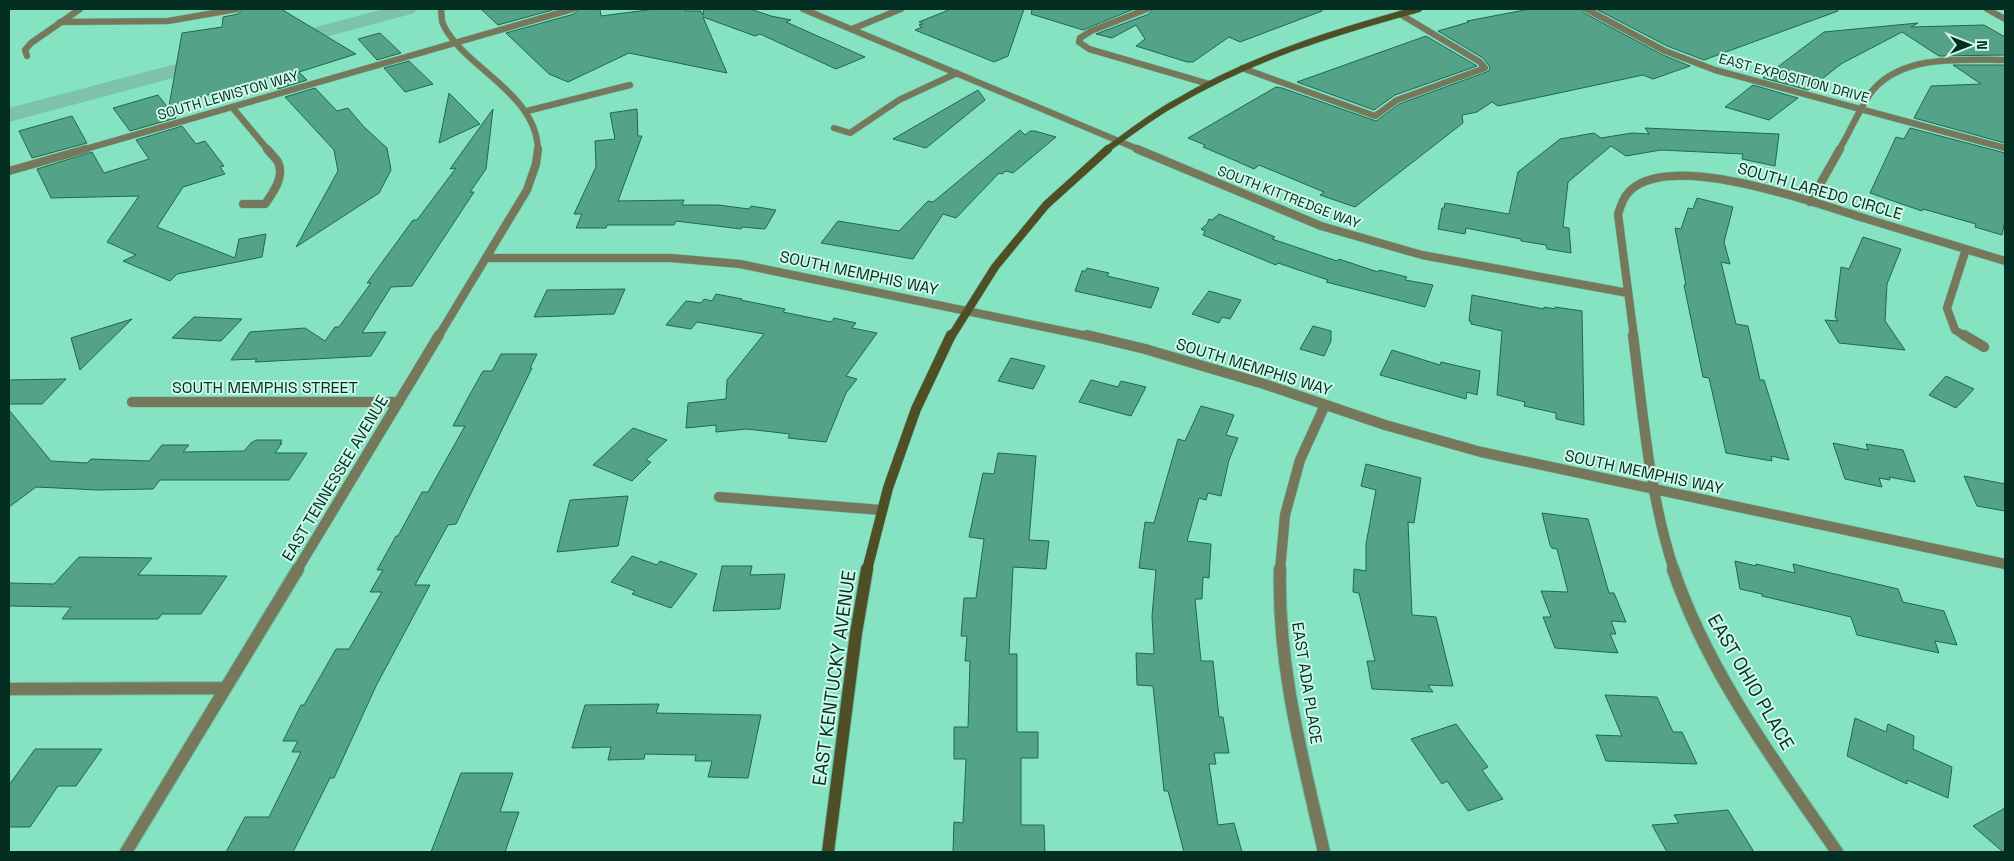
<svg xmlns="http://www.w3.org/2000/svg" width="2014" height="861" viewBox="0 0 2014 861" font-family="'Space Grotesk',sans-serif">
<rect width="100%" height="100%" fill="#86e3c1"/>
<path fill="#7dc3a9" d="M384,9H416L415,13L9,122V108Z"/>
<path fill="#54a388" stroke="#1e6852" d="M242,9H281L356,54L299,72L307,80L278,89L268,78L169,106L182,33L222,27L223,17L238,14Z
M481,9H556L498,25Z
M578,9H600L601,16L655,9H687L685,11H701L703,15L704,9H750L771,16L791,20L786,22L865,57L836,69L760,34L755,36L703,17L727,73L629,53L568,82L549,74L506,33L574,14Z
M951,9H1024L1008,56L994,62L915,30L922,27L919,25L923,24L919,22Z
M1032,9H1134L1083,30L1031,14Z
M1152,9H1322V11L1240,42L1229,37L1193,62H1187L1136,46L1145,39L1136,25L1112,38L1096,34L1149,14Z
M1530,9H1581L1584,13L1663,55L1690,66L1653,79L1643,75L1498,106L1492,102L1477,112L1462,115L1463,123L1355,207L1320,195L1324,192L1259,165L1254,169L1236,161L1203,147L1205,145L1188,138L1276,87L1282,88L1376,121L1399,104L1489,71L1490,67L1483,58L1438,31L1469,22L1467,21Z
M1596,9H1837L1838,11L1704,60L1667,46Z
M1918,23L1911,27L1984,25L2005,37V55L1939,56L1902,32L1841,64L1808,90L1763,78L1824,32Z
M380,33L401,53L377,60L358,39Z
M1426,36L1477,66L1395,95L1374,110L1297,82Z
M409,61L433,84L405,92L384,68Z
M1953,65H2005V143L1914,118L1931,86L1981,84Z
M1753,85L1798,98L1769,120L1725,107Z
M315,88L337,111L348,108L363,126L387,148L391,170L379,193L296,247L338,171L334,150L285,97Z
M978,90L985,100L926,148L893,139Z
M449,93L480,124L439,143Z
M158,95L176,118L130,131L113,108Z
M493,109L486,169L470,192H474L412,286L391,287L362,333L386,332L371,356L255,362L257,359L231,360L250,332L305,328L325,341L335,327H339L371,283H367L413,220H417L456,168L450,169Z
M637,109L638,136H642L618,201L684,200L682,205H718L749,209L751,206L776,210L765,229L742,227L741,229L676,221L674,225H607L606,228H576L582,214H574L596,167L595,141L615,139L610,113Z
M72,116L87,143L32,158L19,131Z
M182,126L196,144L205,141L224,166L220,167L225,174L183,187L157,227L235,258L239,239L266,234L262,257L177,274L170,281L123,261L136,255L107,242L139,196L51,198L37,169L92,152L104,173L149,159L136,140Z
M1645,128L1779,134L1775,166L1742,159L1743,154L1661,150L1626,156L1611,146L1568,182L1563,227L1569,228L1571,253L1547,249L1546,245L1521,241V239L1466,228L1465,234L1438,229L1442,208H1444L1445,203L1509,214L1518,172L1560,139L1594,133L1601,138L1632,133L1649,134Z
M1910,128L2005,153V221L2002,235L1975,227L1976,224L1923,209L1922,211L1870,193L1896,137L1904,139Z
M1020,130L1025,135L1030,131H1035L1056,137L1013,173L1006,171L1002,174L999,173L956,218L943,214L913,259L821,243L838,221L899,231L928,201L933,202Z
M1697,198L1733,207L1724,242L1730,264L1721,262L1736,324L1748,326L1760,380H1764L1789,460L1771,456L1772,461L1726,453L1709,378L1703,377L1684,285H1686L1675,228L1681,229L1688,208L1693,209Z
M1219,214L1275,237L1272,239L1337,261L1339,259L1378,272L1379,270L1407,277L1405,280L1433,285L1425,307L1326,282L1328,280L1278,263L1276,265L1203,235L1205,231L1201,229L1207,224L1209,219L1212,220Z
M1863,237L1901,249L1887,284L1885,321L1905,350L1839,343L1825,320L1838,321L1835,317L1841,267L1849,269Z
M1087,268L1109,273L1107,276L1159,288L1151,308L1075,291L1082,271H1086Z
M625,289L614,314L534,317L547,290Z
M1209,291L1241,300L1230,319L1222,317L1219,323L1192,314Z
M716,294L742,299L741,300L785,309L783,312L831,322L834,318L856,323L852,328L877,333L846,376L857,379L846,393L826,442L788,438L790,434L747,429L716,432V425L686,428L688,403L726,399L727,380L764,334L697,322L691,329L666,325L686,301L701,303L704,299L712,301Z
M1472,295L1544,309V307L1555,309V307L1582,311L1584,425L1556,419V413L1524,406L1525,402L1497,395L1502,331L1471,324V321H1469Z
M194,317L242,319L221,341L172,338Z
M132,319L80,370L71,338Z
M1313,326L1331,331V341L1324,356L1300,349Z
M1392,350L1440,365L1441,362L1480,371L1477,395L1467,392L1466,399L1380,375Z
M501,354H537L530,368H532L456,524L448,525L415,585H430L376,686L334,778H330L293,852H226L245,817H269L301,752H292L298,741H283L301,705H304L336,649H349L382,592H370L383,570H377L396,536H398L422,492H428L465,426H453L464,405L483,371H492Z
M1011,358L1045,366L1033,389L998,381Z
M1946,376L1974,389L1956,408L1929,395Z
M66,379L42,404H9V380Z
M1091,380L1118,387L1121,381L1146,387L1131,416L1079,402Z
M1201,406L1234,415L1226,435L1238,438L1229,460L1221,496L1208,493L1206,500L1199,498L1187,541L1211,544L1209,578L1203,577L1202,599H1195L1201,661H1213L1219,717H1223L1229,753H1214L1216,764H1209L1218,825L1234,823L1242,852H1184L1168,791H1164L1153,686L1137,685L1136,653L1154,654L1152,616L1156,570L1139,568L1145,522L1154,523L1178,439L1185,441Z
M9,410L51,461L87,463L91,459L149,461L162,445H189L183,452L244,451L251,443L256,440H282L280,443H282L275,453H307L289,480H160L153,489L98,490L36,487L9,507Z
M633,428L667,440L646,460L651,462L632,481L593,465Z
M1833,443L1868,450L1866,444L1903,450L1915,482L1889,477L1890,480L1879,478L1882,487L1845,479Z
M998,453L1036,456L1029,540L1049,541L1046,569L1013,567L1009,654H1017V732H1038V758H1021V825H1044L1045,852H953L954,822L963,823L966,759H954V727H968L970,661H965L967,636H961L964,598H976L984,539L969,537L983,473L994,474Z
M1366,464L1421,478L1414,523L1408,522L1412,615L1436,617L1453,686L1428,685L1433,692L1372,689L1367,661H1375L1359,593L1353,592L1354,569L1366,571V544L1376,490L1361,486Z
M1964,476L2005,484V511L1977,506Z
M628,496L618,546L557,552L570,500Z
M1542,513L1588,519L1609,593H1614L1626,622L1611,621L1616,634H1610L1618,653L1555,648L1543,617H1551L1541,591L1568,592L1557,549L1552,548L1550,545Z
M632,556L657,565L660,561L697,574L671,608L632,594L635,591L611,582Z
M79,557L152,558L138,575L227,576L201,614H162L158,619H62L71,607L9,606V583L54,584Z
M1735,561L1756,566V564L1795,573L1793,564L1898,589L1903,602L1944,611L1957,645L1935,641L1939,653L1857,635L1851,617L1762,596V594L1740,589Z
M722,566H752L750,575L785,574L780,609L713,611Z
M1605,695L1657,697L1673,732H1682L1697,764L1606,761L1596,735L1622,736Z
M659,704L656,713L761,715L748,778L708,777L712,761H695L696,755L645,754L644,759L608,760L611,747L572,748L585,705Z
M1855,718L1886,732L1888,724L1914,736L1913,749L1952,767L1948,798L1907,780V784L1847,756Z
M1456,724L1488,767L1482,770L1503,799L1468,811L1447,781L1442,784L1411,739Z
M35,749H102L76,786H58L30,827H9V785Z
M461,773H513L500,812H519L505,852H431Z
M2005,808V852H2003L1973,826Z
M1728,810L1754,852H1667L1652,825L1679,823L1674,815Z"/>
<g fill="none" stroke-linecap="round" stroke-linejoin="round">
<g stroke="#6cbfa1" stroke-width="7">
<path id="street-far3" d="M441,9C442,14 441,20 443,24C447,34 455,42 461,49C489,78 537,104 538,150
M803,9L1140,150
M1147,9L1091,31L1080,38L1079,42L1089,49L1209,84
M1586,9L1665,51L1715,70L2005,148
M1987,9L2005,19
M60,22L168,21L237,9
M852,29L901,9
M27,56L25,50L31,43L80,9
M1242,68L1375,116L1397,100L1485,68L1480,62L1400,14
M232,107L268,150
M527,111L630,85
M834,128L850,133L899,100L957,73
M82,150L573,9
M1839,150C1849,134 1862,103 1873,90C1904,54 1963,60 2005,60"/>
</g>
<g stroke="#6cbfa1" stroke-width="9">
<path id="street-far2" d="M1137,149L1321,226L1422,255L1628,293
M9,171L86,149
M1810,202L1840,149
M243,204H265C273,193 285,176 278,162C275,157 270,153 267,149
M1966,249L1947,308L1955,330L1966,337
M486,258H671L740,264L1092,337
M438,337L527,190L536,164L538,149
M1634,337L1618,214C1622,202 1625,193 1636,186C1684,155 1815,203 1867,219C1913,233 1959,247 2005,261"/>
</g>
<g stroke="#6cbfa1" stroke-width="11">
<path id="street-far1" d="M1087,335L1145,349L1264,384L1385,425L1481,452L2005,564
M1633,335C1643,414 1649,494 1674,570
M1964,335L1984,347
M132,402H399
M719,497L881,510
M297,570L439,335
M1280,570L1285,515L1300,460L1325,405"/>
</g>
<g stroke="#6cbfa1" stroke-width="14">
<path id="street" d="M1280,569C1277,665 1303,759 1324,852
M1673,569C1708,673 1776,763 1837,852
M9,689L225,688
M126,852L298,569"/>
</g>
<g stroke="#6cbfa1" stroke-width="7">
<path id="secondary-far3" d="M1106,150C1129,134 1151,116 1175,103C1251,58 1334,32 1419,9"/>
</g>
<g stroke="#6cbfa1" stroke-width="9">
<path id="secondary-far2" d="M951,337L995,267L1046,205L1108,149"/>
</g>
<g stroke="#6cbfa1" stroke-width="11">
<path id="secondary-far1" d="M867,570L888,488L916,409L951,335"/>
</g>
<g stroke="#6cbfa1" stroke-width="14">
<path id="secondary" d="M828,852L856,633L867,569"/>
</g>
<use href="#street-far3" stroke="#77775c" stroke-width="6"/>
<use href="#street-far2" stroke="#77775c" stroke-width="8"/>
<use href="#street-far1" stroke="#77775c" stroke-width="10"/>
<use href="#street" stroke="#77775c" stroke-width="12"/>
<use href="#secondary-far3" stroke="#4f4f25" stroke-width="6"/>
<use href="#secondary-far2" stroke="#4f4f25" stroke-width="8"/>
<use href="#secondary-far1" stroke="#4f4f25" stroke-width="10"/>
<use href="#secondary" stroke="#4f4f25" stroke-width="12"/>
</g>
<g text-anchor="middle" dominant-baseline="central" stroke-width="4" stroke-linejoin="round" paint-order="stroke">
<g font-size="14" fill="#042e22" stroke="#cef9e8">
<text transform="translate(1794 78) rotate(15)">EAST EXPOSITION DRIVE</text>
<text transform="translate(228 95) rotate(-16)">SOUTH LEWISTON WAY</text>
<text transform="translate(1289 197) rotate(21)">SOUTH KITTREDGE WAY</text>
</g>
<g font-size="16" fill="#042e22" stroke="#cef9e8">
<text transform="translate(1820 191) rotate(16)">SOUTH LAREDO CIRCLE</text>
<text transform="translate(859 273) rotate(12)">SOUTH MEMPHIS WAY</text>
<text transform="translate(1254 367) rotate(17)">SOUTH MEMPHIS WAY</text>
<text x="265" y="387">SOUTH MEMPHIS STREET</text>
<text transform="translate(1644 472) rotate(12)">SOUTH MEMPHIS WAY</text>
<text transform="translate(335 478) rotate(-59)">EAST TENNESSEE AVENUE</text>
<text transform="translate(1307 683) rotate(81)">EAST ADA PLACE</text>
</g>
<g font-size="19" fill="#042e22" stroke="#cef9e8">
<text transform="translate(834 678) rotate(-82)">EAST KENTUCKY AVENUE</text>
<text transform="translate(1751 682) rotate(60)">EAST OHIO PLACE</text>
</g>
</g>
<rect width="2014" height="861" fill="none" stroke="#042e22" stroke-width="20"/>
<g transform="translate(1969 45) rotate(90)" stroke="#cef9e8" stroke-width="4" paint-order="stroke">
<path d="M0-4L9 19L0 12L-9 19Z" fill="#042e22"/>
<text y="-8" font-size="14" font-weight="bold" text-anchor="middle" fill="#042e22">N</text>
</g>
</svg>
